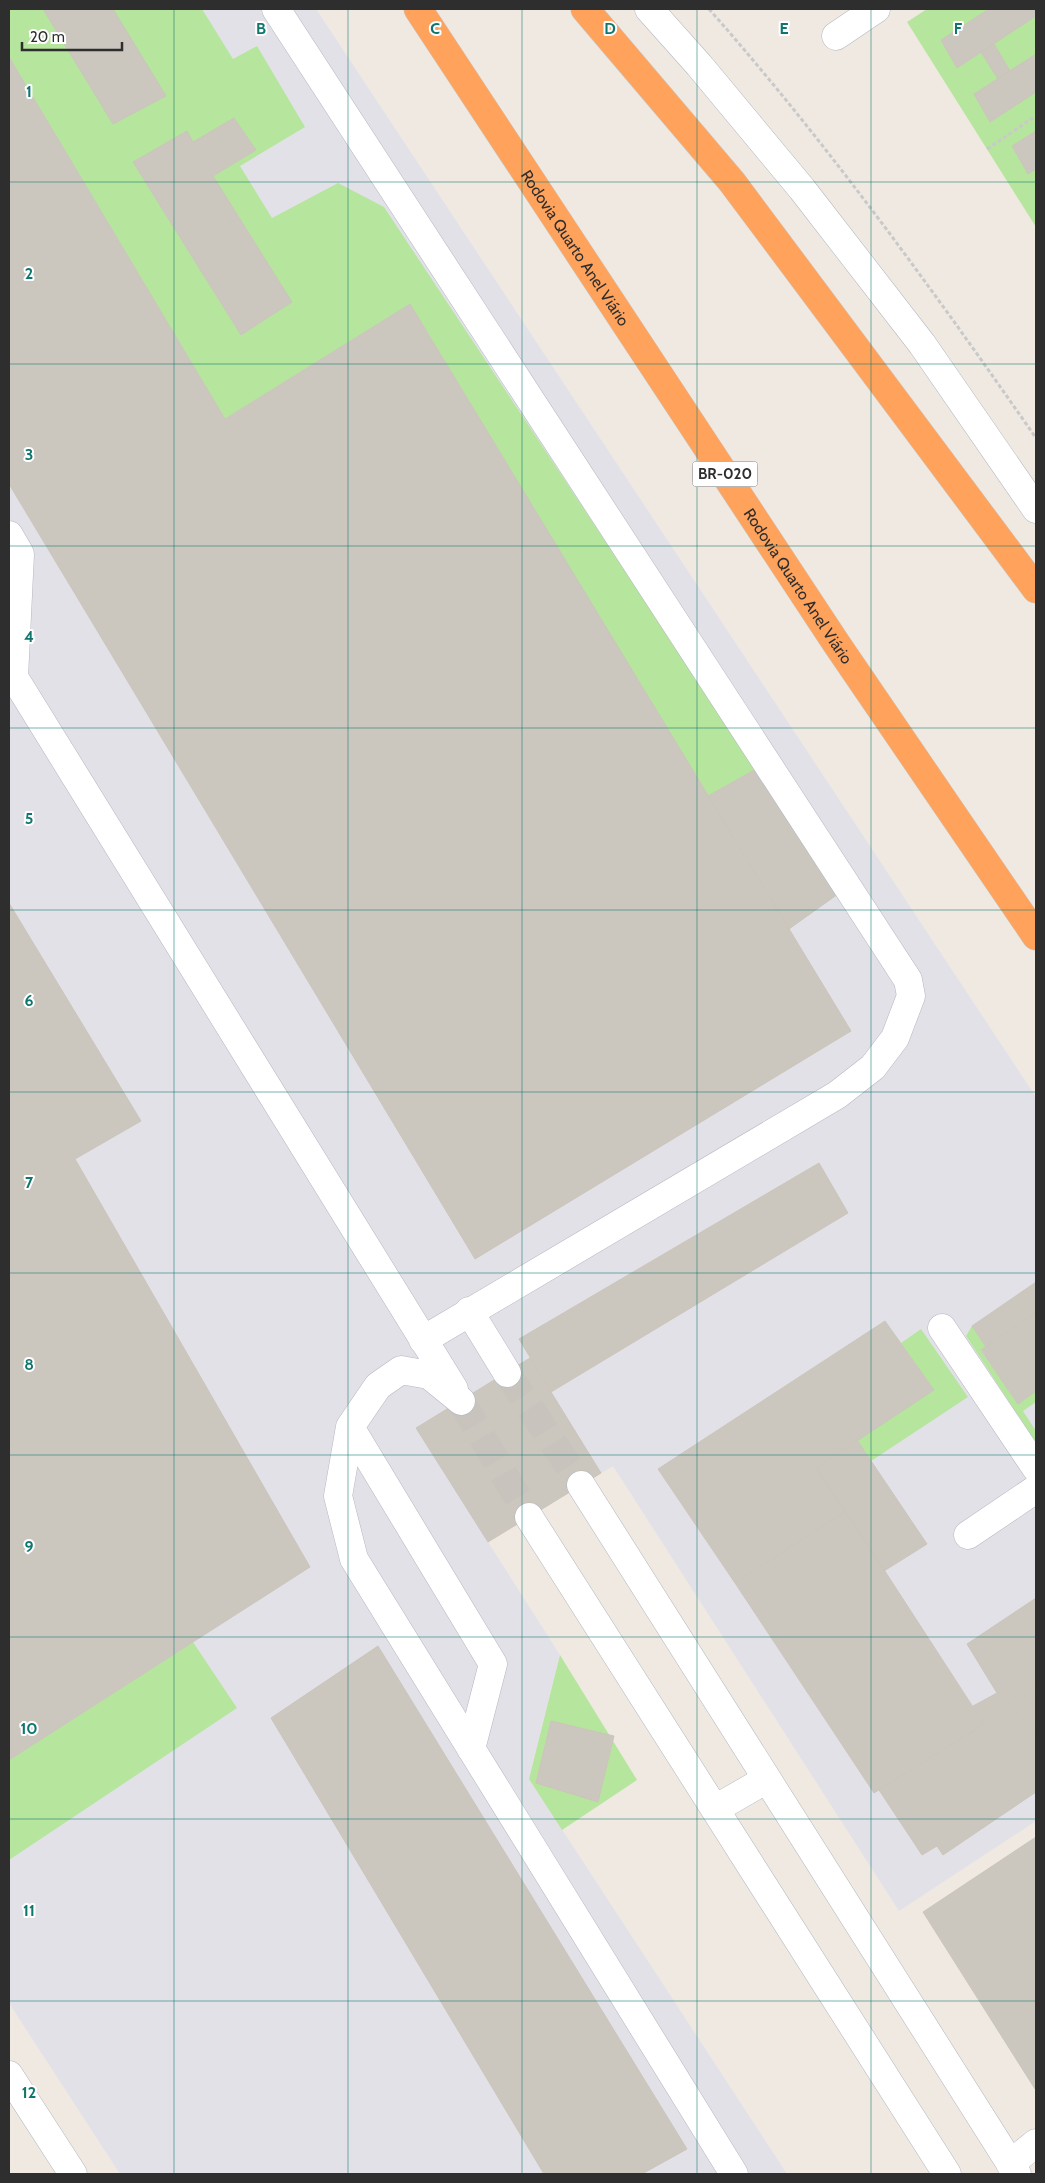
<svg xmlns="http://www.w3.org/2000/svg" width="1045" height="2183" viewBox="0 0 1045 2183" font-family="Cabin,sans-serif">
<rect width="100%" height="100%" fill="#efe9e1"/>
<path fill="#e3e1e8" d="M9,9H316L1036,1097V1821L899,1911L613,1466L488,1542L560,1655L529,1779L787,2174H120L9,2003Z"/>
<path fill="#b6e59e" d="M9,9H202L233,59L257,46L305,127L240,166L272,218L338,183L384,207L756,769L708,796L410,304L225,419L9,57Z
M927,9H1036V227L907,22Z
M972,1326L986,1347L981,1351L1018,1403L1036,1391V1402L1023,1411L1036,1431V1443L966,1336Z
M921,1329L968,1397L871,1461L857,1440L934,1390L901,1343Z
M193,1642L237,1708L9,1860V1760Z
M560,1655L637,1780L562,1830L529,1779Z"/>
<path fill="#cbc7bf" stroke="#cbc5ba" d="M43,9H113L166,96L113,124Z
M989,9H1036V16L957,68L941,40Z
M994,44L1010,71L998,79L981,52Z
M1036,54V92L990,122L974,94Z
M9,57L225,419L410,304L851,1031L475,1259L9,484Z
M234,118L256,150L213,176L292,302L241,335L133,162L187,131L193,142Z
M1036,131V169L1028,174L1012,146Z
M756,769L838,894L789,929L708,796Z
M9,903L141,1121L75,1159L310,1567L9,1760Z
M819,1163L848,1213L551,1392L519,1339Z
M1036,1282V1312L986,1347L972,1326Z
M1036,1312V1391L1018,1404L981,1350Z
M885,1321L934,1390L816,1468L846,1511L735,1583L658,1469Z
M530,1358L601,1473L488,1542L416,1428Z
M857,1440L927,1544L884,1571L816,1468Z
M846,1511L984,1724L874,1793L735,1583Z
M1036,1598V1792L943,1855L937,1846L922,1855L879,1790L984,1724L973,1706L997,1693L967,1644Z
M378,1646L687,2149L642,2174H544L271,1718Z
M1036,1683V1699L1030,1688Z
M1022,1692L1036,1714V1731L1030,1734L1009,1701Z
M551,1721L614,1736L598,1802L536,1783Z
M1036,1837V2088L1035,2089L923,1912Z"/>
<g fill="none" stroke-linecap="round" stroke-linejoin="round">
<path stroke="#c8c4bd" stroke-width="28" stroke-dasharray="28 14" stroke-linecap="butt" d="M507,1373L581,1485
M461,1401L529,1517"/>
<g stroke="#b4b7c1" stroke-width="29">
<path id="minor" d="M276,9L908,980L911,996L895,1038L873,1067L837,1095L423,1340
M649,9L699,65L802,189L922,344L1036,509
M836,36L876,9
M9,535L20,554L14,677
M9,669L454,1389
M469,1311L507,1373
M942,1328L1036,1468
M461,1401L429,1375L401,1370L378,1386L350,1427L338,1496L354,1559L734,2174
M350,1427L493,1664L471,1749
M581,1485L1017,2174
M529,1517L947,2174
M968,1535L1036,1489
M715,1809L767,1779
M9,2075L73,2174
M1010,2164L1036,2143"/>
</g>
<g stroke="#c9c9c9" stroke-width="29">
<g id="highway">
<path id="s1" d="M418,9L836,643L1036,936"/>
<path d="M585,9L732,182L1036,589"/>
</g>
</g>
<path stroke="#c9c9c9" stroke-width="3" stroke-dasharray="4 2.5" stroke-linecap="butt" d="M709,9C828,144 933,290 1036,438
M987,149L1036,116"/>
<use href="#minor" stroke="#fff" stroke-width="28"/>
<use href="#highway" stroke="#ffa35c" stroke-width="28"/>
</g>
<path fill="none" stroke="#0f766e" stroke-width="1" stroke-opacity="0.55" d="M174,9V2174M348,9V2174M522,9V2174M697,9V2174M871,9V2174M9,182H1036M9,364H1036M9,546H1036M9,728H1036M9,910H1036M9,1092H1036M9,1273H1036M9,1455H1036M9,1637H1036M9,1819H1036M9,2001H1036"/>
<g text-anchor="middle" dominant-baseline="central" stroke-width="4" stroke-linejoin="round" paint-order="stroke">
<rect fill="#fff" stroke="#6d6d6d" stroke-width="1" x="692.5" y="461.5" width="65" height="25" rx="4"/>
<g font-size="15" font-weight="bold" fill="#2e2e2e">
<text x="725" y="474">BR-020</text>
</g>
<g font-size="16" fill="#2e2e2e" stroke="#fff">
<text stroke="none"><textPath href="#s1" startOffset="286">Rodovia Quarto Anel Viário</textPath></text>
<text stroke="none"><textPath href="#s1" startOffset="691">Rodovia Quarto Anel Viário</textPath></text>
</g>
</g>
<g font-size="16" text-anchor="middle" font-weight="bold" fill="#0f766e" stroke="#fff" stroke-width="4" stroke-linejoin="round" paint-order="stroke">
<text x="261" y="34">B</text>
<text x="435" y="34">C</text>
<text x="610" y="34">D</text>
<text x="784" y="34">E</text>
<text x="958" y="34">F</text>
<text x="29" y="97">1</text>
<text x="29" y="279">2</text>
<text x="29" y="460">3</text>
<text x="29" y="642">4</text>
<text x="29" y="824">5</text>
<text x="29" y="1006">6</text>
<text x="29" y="1188">7</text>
<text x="29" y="1370">8</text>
<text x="29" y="1552">9</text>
<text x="29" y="1734">10</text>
<text x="29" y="1916">11</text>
<text x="29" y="2098">12</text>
</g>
<rect width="1045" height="2183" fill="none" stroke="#2e2e2e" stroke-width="20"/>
<path d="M22 42v8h100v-8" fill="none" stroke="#2e2e2e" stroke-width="2.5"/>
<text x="30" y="42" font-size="15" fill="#2e2e2e" stroke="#ffffff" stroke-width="4" paint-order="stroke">20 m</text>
</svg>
